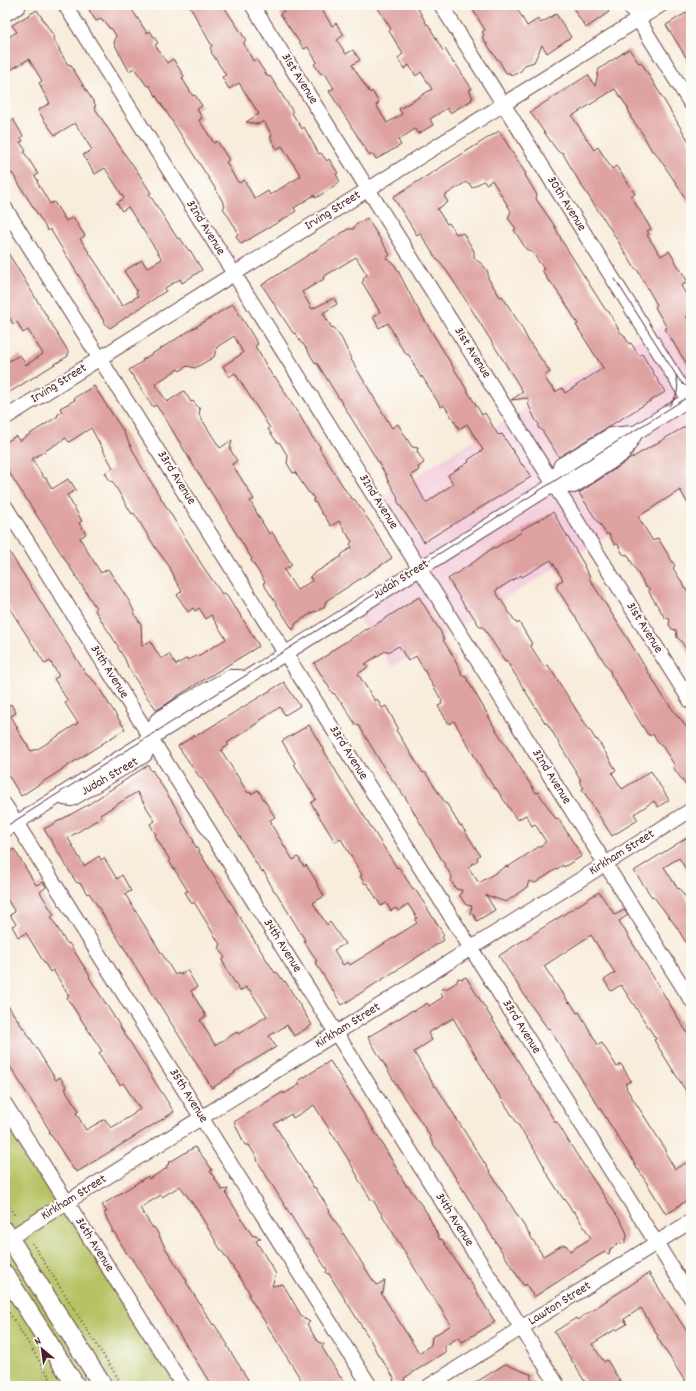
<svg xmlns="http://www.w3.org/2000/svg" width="696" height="1391" viewBox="0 0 696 1391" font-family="Dekko,sans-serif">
<rect width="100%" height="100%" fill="#fdfcf7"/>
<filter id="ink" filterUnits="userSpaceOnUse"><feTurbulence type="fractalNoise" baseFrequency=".025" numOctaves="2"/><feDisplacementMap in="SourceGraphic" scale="8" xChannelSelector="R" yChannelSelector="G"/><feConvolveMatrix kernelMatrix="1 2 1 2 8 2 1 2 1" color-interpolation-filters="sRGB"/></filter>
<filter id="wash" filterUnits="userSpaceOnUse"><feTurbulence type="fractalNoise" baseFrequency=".012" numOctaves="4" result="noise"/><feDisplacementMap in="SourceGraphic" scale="16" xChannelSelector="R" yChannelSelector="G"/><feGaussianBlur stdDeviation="0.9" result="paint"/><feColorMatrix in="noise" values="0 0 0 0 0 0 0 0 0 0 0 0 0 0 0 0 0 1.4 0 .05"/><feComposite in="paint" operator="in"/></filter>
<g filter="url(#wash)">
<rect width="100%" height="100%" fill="#f8ecdb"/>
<path fill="#f4cfdd" d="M691,307V486L392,667L353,610L419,569L376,500Z"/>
<path fill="#b6c264" stroke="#807048" d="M5,1104L183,1386H5Z"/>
<g id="blocks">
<path fill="#dea2a0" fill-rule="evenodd" d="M93,5H129L147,33L150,31L158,43L155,45L167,63L173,59L184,76L182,78L193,96L195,95L202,106L197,109L202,118L199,120L214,143L217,141L229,160L226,162L235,178L239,183L244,180L255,199L268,191L270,195L273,193L301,176L282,146L277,149L270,137L272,136L264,121L259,124L246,122L259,114L239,83L229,89L222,77L226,75L211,52L212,51L210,48L212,46L189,5H223L246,40L244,42V44L253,61L256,59L268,77L270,76L293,112L292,113L302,129L304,127L319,154L321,153L327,161L329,159L338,173L336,174L340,182L316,198L314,195L294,208L296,211L292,214L241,244L236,236L238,234L236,231L237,230L223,208L225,206L215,188L149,85L147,86L134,68L129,71L114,43L116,36L112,29L109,28L105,21L103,22L101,19L96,21L88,8Z
M289,5H319L332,26L336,23L344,35L337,40L346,54L353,50L360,60L352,65L370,93L372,91L379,103L376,105L387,123L402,114L399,109L432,89L421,72L416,76L409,65L404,69L398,58L403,54L389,31L391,29L376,5H416L427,25L428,24L443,51L445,49L454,64L455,63L472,89L469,90L473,98L471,99L472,100L450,113L447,108L430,119L433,125L418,134L415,129L398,140L401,145L384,155L376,159L373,154L370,156L329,91L334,88L324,72L321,74L314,64L317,62L308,47L304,49L280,14L284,11L283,9Z
M470,5H515L527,26L538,19L541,23L556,14L571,37L547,53L542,45L534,62L525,65L521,71L511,76L510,73H506L498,59H497L482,37L484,35L482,32L485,30Z
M571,5H605L609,12L586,28Z
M37,10L54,37L53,38L60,50H59L68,65L70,64L96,106L94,107L107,127L130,162H131L139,174L151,193L149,194L174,233L178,239L180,238L189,251L190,250L202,270L182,283L180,279L165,288L166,291L110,328L106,325L84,286V284L50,229L48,231L12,173L5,177V124L13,119L23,136L21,138L23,141L20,142L26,151L24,152L38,174L35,176L38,181L37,182L50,204L54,202L66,221L73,217L85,236L80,239L100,269L122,306L138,296L136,293L137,291L124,271L142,260L147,268L162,259L128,207L122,211L117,203L124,198L105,168L95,174L83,155L92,150L75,123L55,135L44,120L38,110L50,103L41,88H42L39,83L42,81L29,59L5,73V39L17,32L12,25Z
M691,10V65L666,25Z
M629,49L638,62L639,63L641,62L691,145V208L678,186L655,152L652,151L642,133L631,118L628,108L615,89L572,116L594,150L598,147L612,169L616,166L624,177L635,194L631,196L651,229L647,231L649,234L647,235L661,256L669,251L688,282L681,286L691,303V313L686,316L691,325V371L665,329L667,328L655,307L657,305L638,271L634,267L603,217V218L580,183L562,152L560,153L556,149L530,112L588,75L595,86L599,69Z
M499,131L526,174L525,175L537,195L536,199L554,225L562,241L605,309L609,312L620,332L624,335L629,344L631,343L639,356L642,354L665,392L559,457L541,429L538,428L539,424L536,421L529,406L528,398L511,400L523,392L518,384L460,291L446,270L435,257L420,233L417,235L393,197ZM492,180L511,211L508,218L516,229L514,230L526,249L532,252L544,269L542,270L549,282L550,281L564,301L578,324L576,325L603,368L565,393L562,388L555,392L553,387H551L544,376L550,372L528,340L521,326L502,296L500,297L488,278V272L483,265L474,258V251L463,233L460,234L459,233L456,234L449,223L447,224L437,209L448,202L444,196L466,182L468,184L469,183L472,188L483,181L487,184Z
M367,218L390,255L386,258L395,265L415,304L482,415L485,413L498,435L502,434L522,465H523L531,477L424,542L398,502L397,498L398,497L387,479L386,475L363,437L317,363L316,364L304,345L301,343L296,334L293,333L262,285L348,229H354V226ZM356,257L367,275L363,278L364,280L362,282L380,312L373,317L379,328L388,323L399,344L406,354L409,355L421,378L422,376L441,407L444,405L459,429L467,424L483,450L468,460L469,462L448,475L453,484L426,503L411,475L419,470L418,467L424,463L417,451L418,448L412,447L398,424L392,428L352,361L342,339L333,327L332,328L323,313L337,304L334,298L312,309L302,292L324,279L323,277Z
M5,248L68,351V356L5,395V363L20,355L26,365L43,354L28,330L23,333L17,322L13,324L5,311Z
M233,304L258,344L255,346L273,377L276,378L297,412L299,414L312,437L321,447L319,448L346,491L351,498L355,500L374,528L392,558L326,601L324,607L316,612L315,611L296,623L293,630L263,583L265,582L251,560L252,559L226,517V515L195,468L165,418L156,405L153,407L129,370L143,361L142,360ZM234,336L243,353L223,366L229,377L235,373L270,428L268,429L270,432L277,442L280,443L288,457L287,463L293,473L295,472L308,492L310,493L314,498L313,502L316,503L322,514L324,515L331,526L339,521L352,542L350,544L352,547L341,555L342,556L310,576L312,581L297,590L284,570L292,565L272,532L269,534L250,501L254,499L232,464L237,461L230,449L232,440L220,448L199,415L200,409L198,407L193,401L191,402L184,391L167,402L155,384L178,369L180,371L187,366L195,368L214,357L217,347Z
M94,386L122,429L140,464L202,565L222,594L224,593L226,594L235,609L236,608L259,646L174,698V699L157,710L146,696L128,667L125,659L118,648V646L101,620L95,610L96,608L86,592L5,466V443L16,436L19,441L52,420L58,416L57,415L62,412L60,408L75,400L74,398ZM91,428L112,466L113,468L105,473L111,482L112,481L132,514L134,513L155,547L169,566L175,578H174L182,591L177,595L188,612L193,608L195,611L199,608L206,619L211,615L226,639L198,656V655L188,660L187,658L176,665L169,654L161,659L150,641L142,646L141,624L134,614V611L129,601L108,569L101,573L86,549L80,538L86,534L79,523L82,521L67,495L76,490L71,482L70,483L68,479L52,489L46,478H44L32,459L66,438L69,442Z
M686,426L691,433V509L680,490L638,517L653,541L658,538L675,566L673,568L691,597V657L681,641L677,637L676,630L672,629L669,625L670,619L665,618L649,592V588L645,586L627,554L625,555L622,553L618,544H614L609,534H606L600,524H599L579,493L630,459Z
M553,512L585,566L584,567L590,577L589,578L636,652L664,698L679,718H680L691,734V793L673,767L675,766L661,744L660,745L653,734L650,736L649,734L648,735L611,675L610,671L556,587L558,585L557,583L563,580L551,560L522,577L521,575L495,591L517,624L519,622L532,644L530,645L544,667L548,665L589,730V729L596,740L597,739L616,770L612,773L622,789L651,771L669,800L658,807L654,801L634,814L638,820L612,836L582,789L584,788L579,781L581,780L547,723L546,724L506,660L505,661L483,627H480L469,610L468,611L448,579L474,562L494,547L495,548L522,532L521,530Z
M5,545L86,674L95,682L125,729L21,796L5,770V706L6,708L11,704L16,713L11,716L18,728H16L31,751L38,749L78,723L65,703L68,701L54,679L59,676L50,661L45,664L5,601Z
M419,597L442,634H441L444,640H443L455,659V661L461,671V675L466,677L468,681L488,715L493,725L536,793L538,792L556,819L558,818L582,856L564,867L563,865L535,883L529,881L527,887L506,902L486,895L495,910L477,921L473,914H470L472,906L466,905L460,896L462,890L456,889L451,881L452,877L445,865L405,797L386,771L358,724L356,725L341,701L340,702L334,693L333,694L314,663L329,654L330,652L334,649L367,629V630ZM399,646L408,661L416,656L442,701L441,702L442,704L438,706L449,724L454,721L487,778H488L495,789L496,788L517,820L526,815L532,826L535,824L546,842L508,867L507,866L505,867L479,883L468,867L478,860L477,857L480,855L461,825L460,826L447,804H446L425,772L423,773L396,730L398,728L386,706L382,708L377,699L375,701L358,674L368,667L365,664L387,650L388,652Z
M284,682L300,706L285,715L280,707L259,721V722L227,743L229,745L221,750L248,793L250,792L251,794L258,790L275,817L270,820L272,823L271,824L293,860L298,857L304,867L306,865L317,882H316L324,896L313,903L327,925L330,922L345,944L334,950L343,965L348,962L350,965L417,923L415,920L417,918L408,904L398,911L396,908L391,911L386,903L381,906L367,883L365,884L360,876L362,875L341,839L335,842L311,803L316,799L294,764L295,763L282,741L309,725L340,778L397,868L398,867L400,869L413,889H415L444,935L442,937L444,940L342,1005L315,962L317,961L304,941L305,940L276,892L274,891L264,872L261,871L228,817H227L222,809H221L201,777L200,778L178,746L195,735L196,736L201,733Z
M148,765L151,771L152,770L176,808L182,819L181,820L194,841L193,842L254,940L275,973L277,972L284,982L285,981L312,1025L294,1036L287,1025L269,1036L276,1047L234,1072L235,1073L212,1088L95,902L89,893L87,894L81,884L76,882L44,829L86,806ZM137,792L155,821L150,824L156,835L155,836L170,860L169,861L188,891L185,892L192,904L194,902L221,946L219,947L225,958L222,960L228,972L240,991L246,987L248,990L249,989L267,1016L238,1034L237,1032L215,1045L200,1020L206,1016L191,991L197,987L187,970L179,975L178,973L175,975L125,894L131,891L122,875L117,879L104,858L101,860L99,856L84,866L68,838L102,817L100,815Z
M691,835V877L679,858L664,867L678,889L679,888L691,905V951L676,926L653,896L652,897L634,871Z
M14,849L36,885L43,882L46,887L40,892L54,915L51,917L64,939L68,944L69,943L90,976L89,977L174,1112L77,1172L76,1170H74L53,1138L49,1132L50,1131L5,1058V1001L23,1028H24L56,1080L60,1077L67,1088L65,1089L79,1111L76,1113L86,1130L105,1119L111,1128L134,1114V1113L140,1109L123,1083L120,1085L113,1074L112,1075L99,1053L102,1051L67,998L69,996L53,970L50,972L26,933L18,937L12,926L16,924L10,915L15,912L5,896V855Z
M599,892L615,915L624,910L628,915L619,921L691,1039V1099L654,1040L656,1039L621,985L611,991L604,980L615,973L591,935L544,966L561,992H562L569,1003L570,1002L577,1013L579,1012L598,1045L602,1043L617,1067L621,1064L631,1081L625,1084L627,1087L626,1088L666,1150V1154L675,1169L691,1160V1198L678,1206L677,1208L666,1214L638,1169H637L632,1159L549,1028L548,1029L533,1008L499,956L500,955Z
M466,977L538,1093L540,1094V1097L555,1122H557L575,1152L622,1223L627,1234V1238L625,1239V1244L620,1243L610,1249L609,1254L605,1252L596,1257L534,1297L526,1284L524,1286L483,1222L442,1156L433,1144L430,1138V1136L414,1111H413L403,1096L368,1037L413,1010L414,1011L427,1003L429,1006L443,997L441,994L442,988L446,989L457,982L458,978L462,979ZM453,1018L499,1095L539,1157L545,1168L544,1169L564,1200L565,1199L573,1212L574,1211L591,1238L570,1251L566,1245L565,1246L564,1244L543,1256L451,1110L436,1086L435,1087L414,1052L432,1040L428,1033Z
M330,1061L382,1143L407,1187L408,1186L427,1213L440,1240L442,1239L467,1279L468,1278L495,1322L462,1342L459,1337L445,1346V1352L406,1377L404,1379L405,1380L399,1384L393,1381L394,1378L381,1358H380L377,1353L371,1341L329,1274L326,1273L327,1270L307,1239L306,1240L258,1162L257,1158L249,1145H245L234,1122L283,1092L284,1094L300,1084L298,1081ZM314,1105L351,1164L358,1177H357L372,1201L373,1200L431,1295H432L451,1325L432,1337L431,1345L419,1353L381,1293H383L385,1280L377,1285L375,1282H374L329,1211H330L315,1187L314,1188L274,1124L291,1114L293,1118Z
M195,1147L207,1162L212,1170L210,1171L222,1190L228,1189L226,1194L252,1235L261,1238L256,1241L276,1274L272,1286L283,1284L302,1317L310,1322L307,1324L318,1342L324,1344L322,1347L340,1377H341L347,1386H305L248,1295L250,1294L243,1282L219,1247L198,1211L180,1186L162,1197L161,1195L140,1208L152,1227L155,1228L166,1249L187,1281L186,1282L213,1325L214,1324L228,1345L227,1346L252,1386H212L130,1256L129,1257L114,1232H112V1229L104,1213L107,1212L102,1205L148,1176L149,1179L167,1168L166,1166L169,1164L168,1163Z
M649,1273L691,1338V1386H688L657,1337L658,1336L641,1308L624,1319L627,1324L617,1330L616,1329L592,1344L604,1362L607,1360L623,1386H591L590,1384L587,1385L554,1332L576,1318L577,1320Z
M505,1364L532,1375L530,1377L536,1386H470Z"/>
</g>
</g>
<g filter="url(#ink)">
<use href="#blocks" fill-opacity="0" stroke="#643e45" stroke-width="1"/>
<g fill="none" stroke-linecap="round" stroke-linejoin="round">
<g stroke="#643e45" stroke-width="16">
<path id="minor" d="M65,5L691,1000
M252,5L691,702
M441,5L691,403
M629,5L691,104
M5,208L691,1298
M5,418L661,5
M554,484L574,486L623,454L634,436
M554,484L561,465L611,435L632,433
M5,506L558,1386
M64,798L72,799L145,755L157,720L183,703L230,677H240
M5,805L370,1386
M5,830L691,398
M5,1104L183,1386
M5,1241L691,810
M429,1386L691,1221"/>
</g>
<g stroke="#643e45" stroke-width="20">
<path id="major" d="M5,12L17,5
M5,1231L103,1386
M5,1274L76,1386"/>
</g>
<path stroke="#643e45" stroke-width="2" stroke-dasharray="1 3" stroke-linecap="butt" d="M5,1200L15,1216
M32,1243L123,1386
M5,1306L55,1386"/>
<use href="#minor" stroke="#fff" stroke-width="14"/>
<use href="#major" stroke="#fff" stroke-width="18"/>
<path stroke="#4a1f2b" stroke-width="1" d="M615,279L678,378L683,384L691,389
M669,406C677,397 680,388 676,376
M5,827L691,395"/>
</g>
</g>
<g text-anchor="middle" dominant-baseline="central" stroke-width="4" stroke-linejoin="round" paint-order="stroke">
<g font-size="13" fill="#4a1f2b" stroke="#fdfcf7">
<text transform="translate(299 79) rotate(58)">31st Avenue</text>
<text transform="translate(566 204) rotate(58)">30th Avenue</text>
<text transform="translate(333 211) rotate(-32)">Irving Street</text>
<text transform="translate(205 228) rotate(58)">32nd Avenue</text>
<text transform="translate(472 353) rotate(58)">31st Avenue</text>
<text transform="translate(59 384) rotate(-32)">Irving Street</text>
<text transform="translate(176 478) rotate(58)">33rd Avenue</text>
<text transform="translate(378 502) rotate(58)">32nd Avenue</text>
<text transform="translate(401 580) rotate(-32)">Judah Street</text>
<text transform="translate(644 628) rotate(58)">31st Avenue</text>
<text transform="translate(109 672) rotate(58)">34th Avenue</text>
<text transform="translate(348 753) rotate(58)">33rd Avenue</text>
<text transform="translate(110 777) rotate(-30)">Judah Street</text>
<text transform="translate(551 777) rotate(58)">32nd Avenue</text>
<text transform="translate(622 853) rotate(-32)">Kirkham Street</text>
<text transform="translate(282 946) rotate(58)">34th Avenue</text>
<text transform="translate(348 1026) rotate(-32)">Kirkham Street</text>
<text transform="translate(521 1027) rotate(58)">33rd Avenue</text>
<text transform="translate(188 1096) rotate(58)">35th Avenue</text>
<text transform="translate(74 1198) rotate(-32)">Kirkham Street</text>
<text transform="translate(454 1220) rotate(58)">34th Avenue</text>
<text transform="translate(94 1245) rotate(58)">36th Avenue</text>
<text transform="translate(560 1304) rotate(-32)">Lawton Street</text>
</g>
</g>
<rect width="696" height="1391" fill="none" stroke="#fdfcf7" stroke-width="20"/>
<g transform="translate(42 1349) rotate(331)" stroke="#fdfcf7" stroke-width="3" paint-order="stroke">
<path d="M0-3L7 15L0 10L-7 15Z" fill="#4a1f2b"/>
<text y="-6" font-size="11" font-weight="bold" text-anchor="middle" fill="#4a1f2b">N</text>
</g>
</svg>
